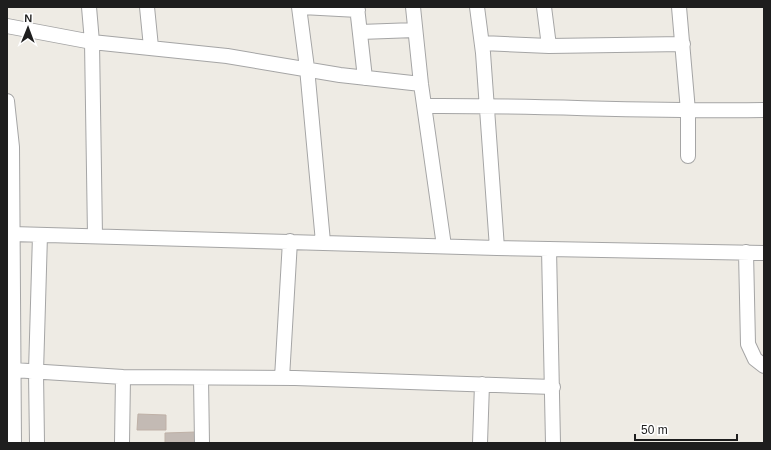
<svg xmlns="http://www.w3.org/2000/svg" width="771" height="450" viewBox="0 0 771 450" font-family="Arial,sans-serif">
<rect width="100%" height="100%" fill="#eeebe4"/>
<path fill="#c3bab4" stroke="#bfb1a7" d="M138,414L166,415V430H137Z
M196,432V443H165V433Z"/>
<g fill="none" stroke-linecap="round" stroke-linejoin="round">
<g stroke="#a5a5a5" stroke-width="16">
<path id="street" d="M89,7L92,42L95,236
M147,7L151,47
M299,7L307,68L323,242
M302,7L358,10
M357,7L365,78
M413,7L421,84L444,246
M477,7L483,53L497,248
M544,7L549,46
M679,7L688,111V156
M7,26L92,42L227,56L340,75L421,84
M360,32L415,30
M482,43L549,46L683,44
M7,101L12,147L14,443
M424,106C537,105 651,112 764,110
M12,234L497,248L764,253
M549,249L553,443
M746,252L748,344L755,359L764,366
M13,370L123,377L295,378L553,387
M201,378L202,443
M282,378L290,241
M37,443L36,372L40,235
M122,443L123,377
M480,443L482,384"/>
</g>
<use href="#street" stroke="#fff" stroke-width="14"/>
</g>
<rect width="771" height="450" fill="none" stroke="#1e1e1e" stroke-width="16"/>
<g transform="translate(28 28) rotate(1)" stroke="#ffffff" stroke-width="3" paint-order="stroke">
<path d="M0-3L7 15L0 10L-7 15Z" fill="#1e1e1e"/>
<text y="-6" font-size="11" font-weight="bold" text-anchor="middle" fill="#1e1e1e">N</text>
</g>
<path d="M635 434v6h102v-6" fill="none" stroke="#1e1e1e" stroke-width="2"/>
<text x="641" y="434" font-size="12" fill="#1e1e1e" stroke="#ffffff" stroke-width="3" paint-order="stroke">50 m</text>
</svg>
